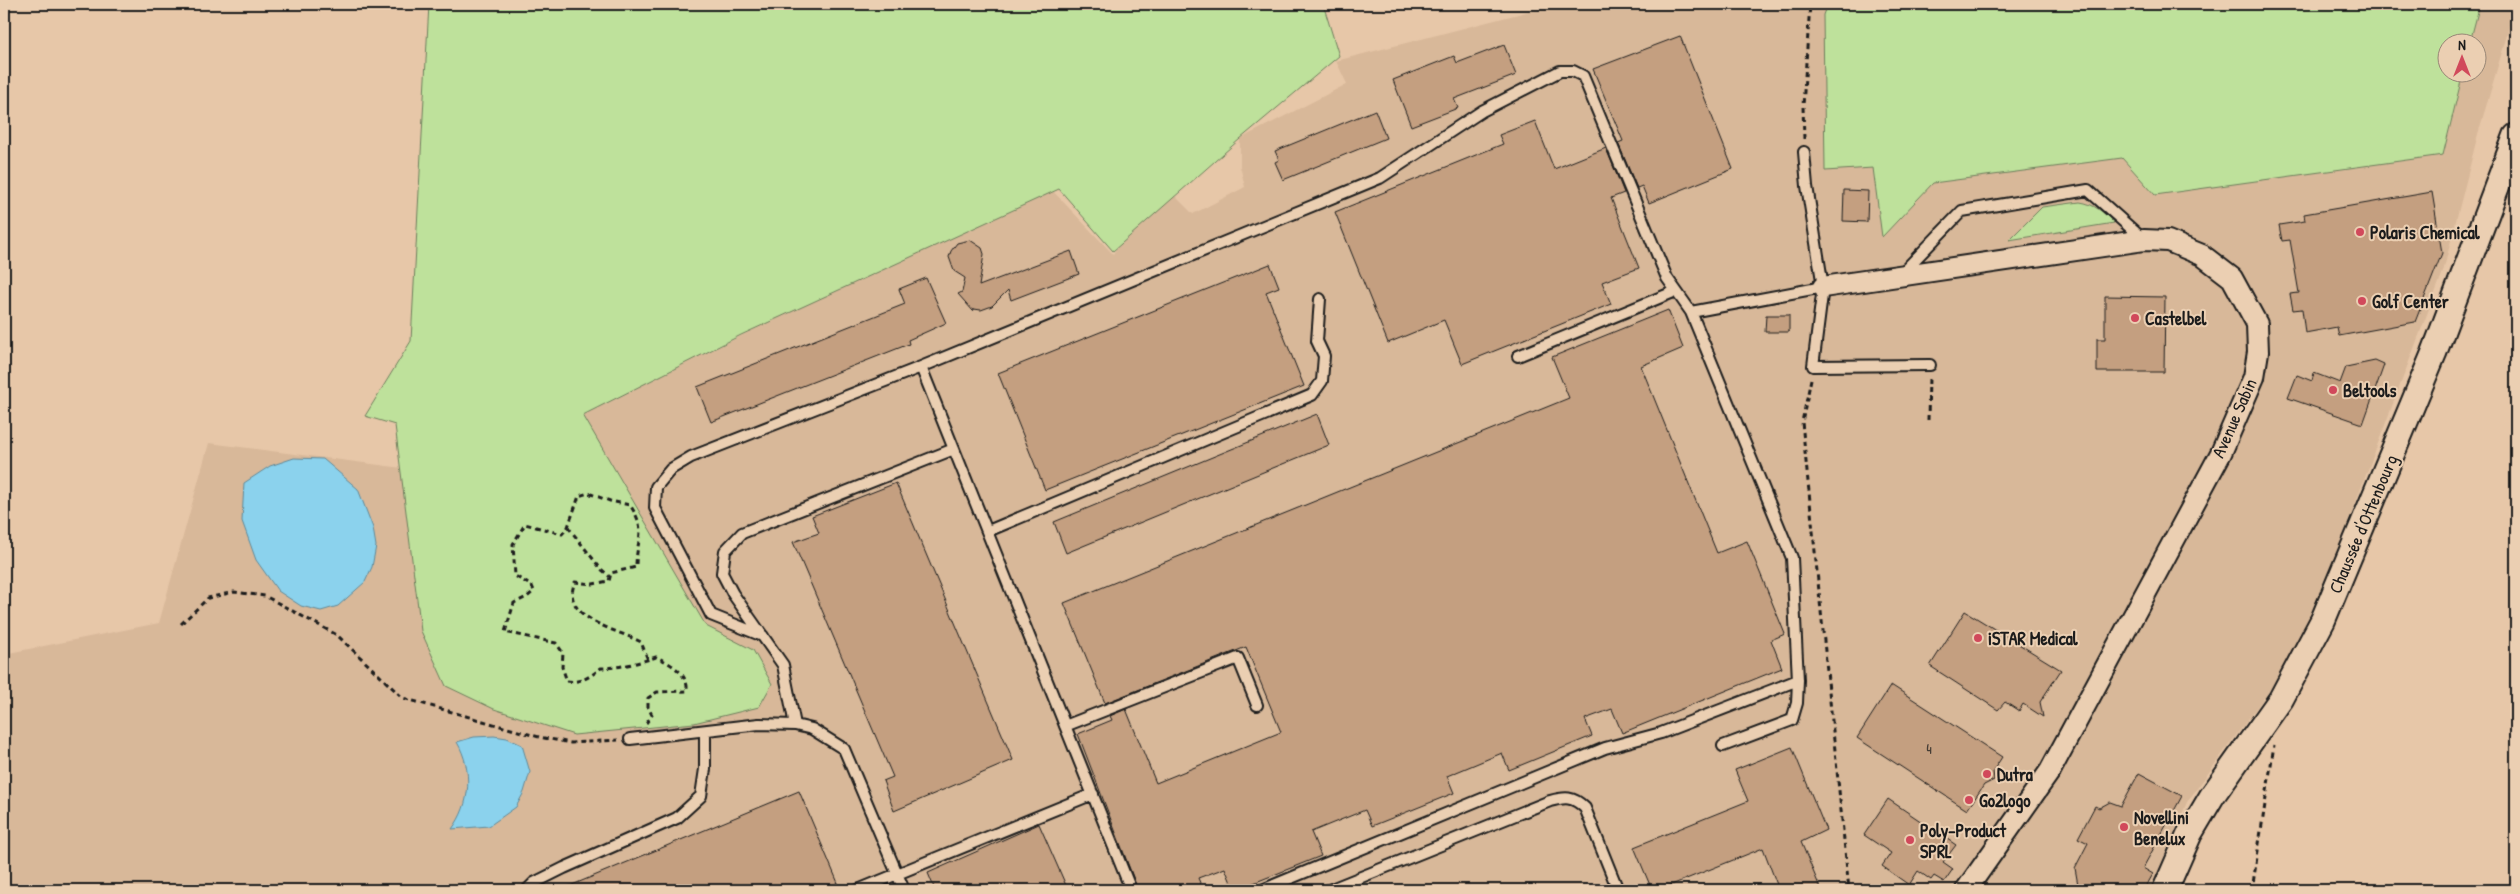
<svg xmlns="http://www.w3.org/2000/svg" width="2520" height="894" viewBox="0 0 2520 894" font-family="'Patrick Hand',sans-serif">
<rect width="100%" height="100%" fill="#e7c7a8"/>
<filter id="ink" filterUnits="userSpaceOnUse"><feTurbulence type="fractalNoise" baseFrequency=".02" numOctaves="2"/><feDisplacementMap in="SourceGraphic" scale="10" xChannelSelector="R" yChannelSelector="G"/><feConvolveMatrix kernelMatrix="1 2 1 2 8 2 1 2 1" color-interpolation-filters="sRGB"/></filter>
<g filter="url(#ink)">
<path fill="#d8b899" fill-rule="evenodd" d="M1557,4H2516L2478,134L2443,272L2300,649L2187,802L2150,890H4V654L159,623L209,443L418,470L583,413L1048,186L1113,254L1161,182L1193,214L1245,187L1240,166V139L1347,84L1336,61ZM2448,42H2478V72H2448Z"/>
<path fill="#bee19b" stroke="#6d7e5c" d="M429,4H1323L1339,56L1240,139L1113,251L1059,189L741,335L583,415L706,626L753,650L772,684L759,707L694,723L574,735L494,709L446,686L421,631L395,425L365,416L411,341Z
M1827,4H2480L2470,42H2448V72L2463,73L2443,155L2155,195L2122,158L1933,183L1882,237L1873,168L1825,171L1823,15Z
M2080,202C2094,204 2104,212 2114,223L2009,240L2042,207Z"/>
<path fill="#8bd2ed" stroke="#5f8999" d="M294,458L323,459L358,489L373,528L376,546L372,567L365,582L338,606L321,611L301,606L278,591L256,560L242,521L244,483L270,466Z
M494,736L507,738L522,745L530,772L524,792L516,807L489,826L452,829C471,804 473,770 457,742L474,737Z"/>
<path fill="#c49f80" stroke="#1c1c1c" d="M1680,36L1733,169L1649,203L1642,186L1637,188L1618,143L1623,141L1593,69Z
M1504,45L1516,75L1454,99L1458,108L1411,126L1393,80L1454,56L1457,63Z
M1375,110L1386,138L1283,180L1275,162L1279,160L1275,151Z
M1535,121L1554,169L1606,148L1624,193L1611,198L1639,268L1602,282L1611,304L1462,364L1444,320L1388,343L1335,212L1503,144L1499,135Z
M1844,190L1868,191L1867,222L1843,221Z
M2432,192L2442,253L2415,322L2339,336L2337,327L2305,333L2302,309L2293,310L2290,294L2299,293L2290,240L2282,241L2279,225L2305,221L2304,214Z
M970,240L982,248L984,254L979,286L1071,251L1079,274L1011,300L1008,290L992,306L981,310L974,309L973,311L958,294L962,292L965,278L954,271L949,257L951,251L957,243Z
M1270,264L1279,287L1266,292L1304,386L1045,490L998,373Z
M926,278L946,323L908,340L909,344L711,422L697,387L905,304L899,289Z
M2105,296L2165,297L2164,372H2097V339H2105Z
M1668,310L1683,348L1641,366L1717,553L1747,541L1785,634L1771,640L1782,668L1622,733L1612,709L1585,719L1592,736L1509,770L1502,753L1447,776L1454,793L1372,826L1365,810L1311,832L1321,856L1236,890H1234L1225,868L1198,878L1203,890H1138L1078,734L1112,720L1110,716L1126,709L1156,783L1281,732L1246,647L1105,703L1064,603L1569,398L1552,357Z
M1766,315H1789V332H1765Z
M2375,361L2384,365L2363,424L2288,398L2297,375L2312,381L2314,373L2340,383L2346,367Z
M1317,414L1329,445L1066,553L1054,522Z
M896,483L1013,760L894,811L883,781L893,777L793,542L819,533L812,516Z
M1965,611L2061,670L2040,702L2043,717L2023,704L2019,711L2005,702L1998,710L1930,666Z
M1891,685L2002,757L1993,771L1994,780L1984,785L1967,810L1857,738Z
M1792,747L1826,830L1801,842L1821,890H1779L1763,848L1659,890H1652L1634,847L1748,801L1735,770Z
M2139,773L2182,796L2143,868L2153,874L2144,890H2082L2078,885L2075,868L2088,843L2078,838L2095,806L2099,808L2110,802L2121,806Z
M799,791L838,883L821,890H560Z
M1888,799L1956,845L1943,862L1953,869L1944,882L1934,876L1931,880L1918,871L1909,885L1882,866L1891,853L1864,835Z
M1039,824L1068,890H935L928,873Z"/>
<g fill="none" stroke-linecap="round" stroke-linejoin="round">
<g stroke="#1c1c1c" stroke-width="14">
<path id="service" d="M1804,152L1807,186L1823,287L1813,366L1930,365
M1902,273L1962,211L2088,190L2143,239
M1691,312L1823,287
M1518,356L1676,291
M921,367L1131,890
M988,531L1312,395L1322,381L1324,356L1317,341L1320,299
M763,636L711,615L655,508L656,487L671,469L691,457L921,367L1380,178L1482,111L1560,71H1573L1583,76L1667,278L1691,312L1792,558L1798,680L1797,703L1792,720L1723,746
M795,725L783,665L733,594L722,573L725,551L742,533L954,449
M1065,726L1238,658L1257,705
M630,739L759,724L795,725L812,729L844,749L904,890
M527,890L534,883L564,868L677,818L701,796L705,769V732
M858,890L1093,794
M1262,890L1605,748L1661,733L1798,680
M1329,890L1550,801C1565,797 1573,796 1585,808L1618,890"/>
</g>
<g stroke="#1c1c1c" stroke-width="24">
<path id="minor" d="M1823,287L2144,240L2168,241L2202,255L2232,278L2257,324L2258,352L2254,377L2221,453L2050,771L1966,890"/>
</g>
<g stroke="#1c1c1c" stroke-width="28">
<path id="tertiary" d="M2165,890L2190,833L2212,796L2281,699L2323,620L2434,353L2516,136"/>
</g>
<path stroke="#1c1c1c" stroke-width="3" stroke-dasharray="5 4" stroke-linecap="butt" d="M1804,139L1803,106L1810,4
M1811,379L1802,422L1849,890
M1928,420L1929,378
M568,527L601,569L610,577
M181,624L208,598L234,592L265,596L337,635L403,698L539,737L571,743L618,740
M646,723L652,715L648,707V698L657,692L687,691C689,674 670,663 656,657C638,663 620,668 601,668C590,677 581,683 567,681L562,667L563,653L556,643L505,632L514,603L527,597L534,591L532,586L515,576L513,544L525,524L562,534L568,527L579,496L588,493L610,501L630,505C648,532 636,538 636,567L611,573L609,581L593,584L575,582C559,619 619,630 641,642L648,660
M2252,890L2274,745"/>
<use href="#service" stroke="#ebcfb2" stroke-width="10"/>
<use href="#minor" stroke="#ebcfb2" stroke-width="20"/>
<use href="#tertiary" stroke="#ebcfb2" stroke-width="24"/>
</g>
</g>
<g fill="#d1495b" stroke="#ebcfb2" stroke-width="2">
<circle cx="2360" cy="232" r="5"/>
<circle cx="2362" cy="301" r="5"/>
<circle cx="2135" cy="318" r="5"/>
<circle cx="2333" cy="390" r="5"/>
<circle cx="1978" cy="638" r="5"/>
<circle cx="1987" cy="774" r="5"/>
<circle cx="1969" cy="800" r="5"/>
<circle cx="2124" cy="827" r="5"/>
<circle cx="1910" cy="840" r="5"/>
</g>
<g text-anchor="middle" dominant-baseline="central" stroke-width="4" stroke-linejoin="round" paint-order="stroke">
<g font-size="15" fill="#463d35">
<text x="1929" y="748">4</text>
</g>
<g font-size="18" font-weight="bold" fill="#1c1c1c" stroke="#ebcfb2" text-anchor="start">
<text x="2370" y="232">Polaris Chemical</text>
<text x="2372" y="301">Golf Center</text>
<text x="2145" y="318">Castelbel</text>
<text x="2343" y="390">Beltools</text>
<text x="1988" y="638">iSTAR Medical</text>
<text x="1997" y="774">Dutra</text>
<text x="1979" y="800">Go2logo</text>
<text x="2134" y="817">Novellini<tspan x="2134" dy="21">Benelux</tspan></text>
<text x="1920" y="830">Poly-Product<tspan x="1920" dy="21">SPRL</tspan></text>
</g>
<g font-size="18" fill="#1c1c1c" stroke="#ebcfb2">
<text transform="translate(2234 418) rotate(-66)">Avenue Sabin</text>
<text transform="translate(2363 524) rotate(-67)">Chaussée d'Ottenbourg</text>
</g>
</g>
<rect width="2520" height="894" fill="none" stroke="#ebcfb2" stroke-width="20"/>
<rect x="10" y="10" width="2500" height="874" fill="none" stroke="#1c1c1c" stroke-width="2" filter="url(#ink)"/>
<g transform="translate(2462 58)"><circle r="24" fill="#ebcfb2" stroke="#988776"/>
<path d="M0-4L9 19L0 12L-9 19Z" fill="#d1495b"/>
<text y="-8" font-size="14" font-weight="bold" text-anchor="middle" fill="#1c1c1c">N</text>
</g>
</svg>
